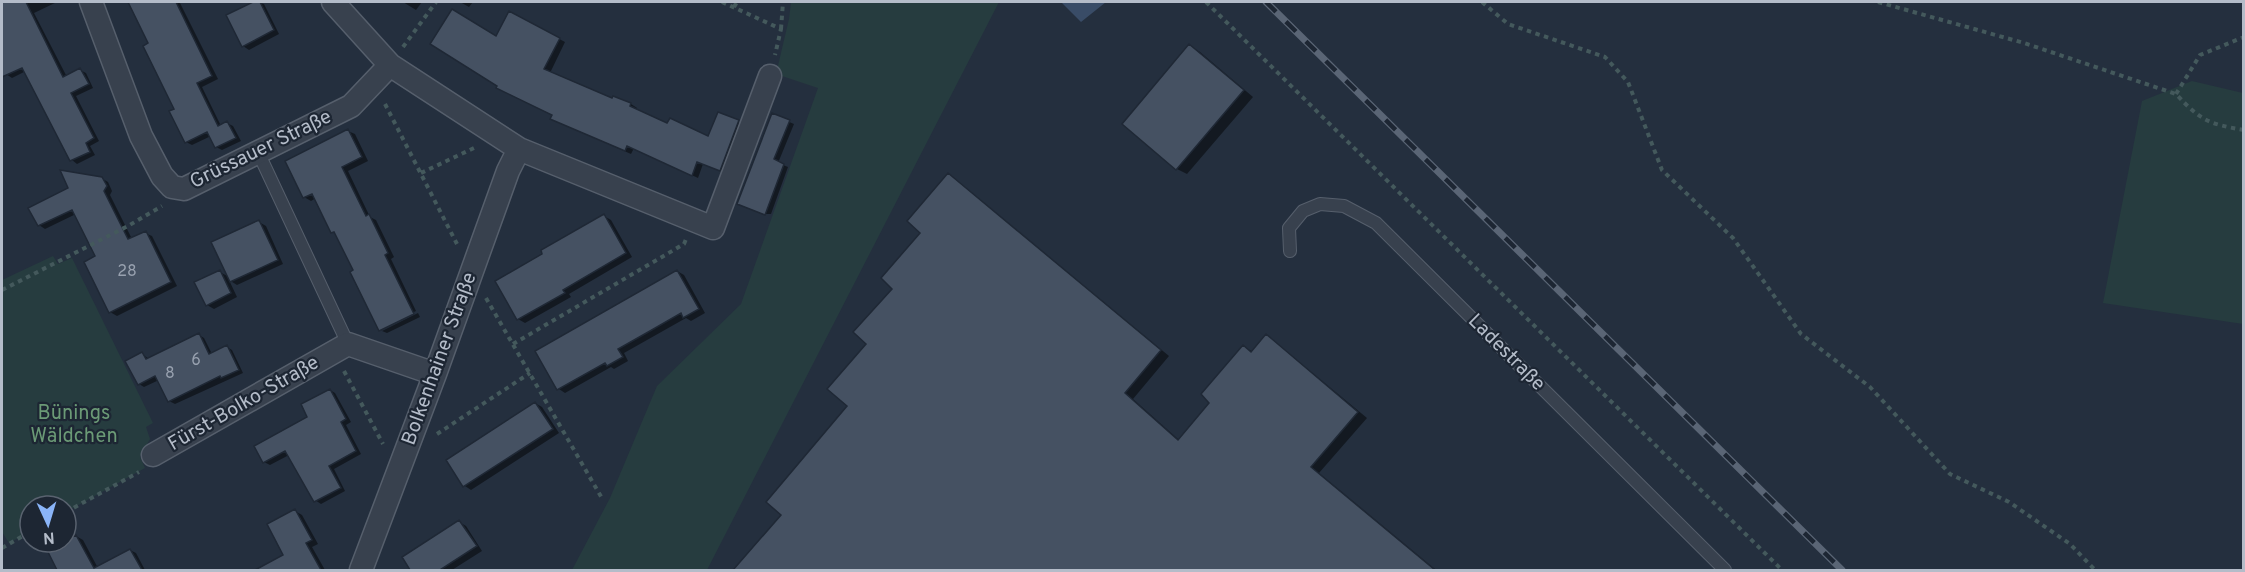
<svg xmlns="http://www.w3.org/2000/svg" width="2245" height="572" viewBox="0 0 2245 572" font-family="Overpass,sans-serif">
<rect width="100%" height="100%" fill="#242f3e"/>
<path fill="#263c3f" d="M791,2H999L707,570H572L610,498L657,386L741,304L818,88L776,74L789,19Z
M2192,81L2243,93V324L2103,303L2142,101Z
M53,256L58,264L72,258L153,423L146,427L150,439L140,457L145,468L66,512V506H30V532L9,543L2,532V280Z"/>
<path fill="#394c67" d="M1061,2H1106L1081,22Z"/>
<path fill="#0007" d="M2,2H57L34,13L67,77L80,70L86,73L93,88L76,96L99,141L90,146L95,155L77,164L72,160L26,71L12,78L6,74L2,66Z
M130,2L180,3L218,79L202,87L221,126L227,123L233,126L241,141L222,150L216,147L211,136L192,145L186,142L150,44Z
M256,2L264,4L279,34L249,50L243,46L228,16Z
M403,2H422L416,10Z
M460,2H473L469,7Z
M510,13L565,42L550,73L613,100L614,98L631,104L637,108L636,110L668,125L709,139L738,122L744,125L726,173L703,164L698,178L634,148L631,154L558,122L496,38Z
M1190,46L1200,52L1253,97L1187,174L1177,169Z
M773,115L794,124L778,163L788,167L771,214H764Z
M348,131L355,134L368,161L348,171L370,217L376,220L394,257L391,259L416,311L382,327V331L337,235L332,232L316,198L311,201L304,197Z
M948,175L957,181L1169,356L1133,399L1179,440L1211,403L1243,346L1253,352L1275,342L1367,418L1319,473L1436,570H735L783,515L849,406L868,344Z
M101,178L108,182L112,191L110,195L132,239L145,233L152,236L177,286L117,316L110,312L97,256L76,214L45,229L39,225Z
M604,216L611,220L632,257L569,294L571,297L525,323L518,319L544,254Z
M259,222L266,226L283,264L237,285L229,280L237,297L214,309L207,305L220,272L229,277Z
M677,271L684,275L705,313L691,321L686,318L624,353L628,361L614,369L611,367L565,393L559,389Z
M418,313L420,317L387,333L382,331Z
M199,335L204,338L212,354L227,347L232,350L243,373L175,404L169,401L159,380L144,387L139,384L142,354L149,359Z
M330,390L335,393L351,422L346,425L361,454L334,469L345,491L321,504L315,500L289,455L270,465L264,462L309,417Z
M535,403L542,407L559,433L471,490L465,486Z
M295,511L302,515L318,544L312,547L325,570H285L279,559L285,555Z
M459,522L466,526L482,551L452,570H412L404,558Z
M76,536L83,540L99,570H59L49,551Z
M130,550L136,553L145,570H109L105,563Z"/>
<path fill="#455162" stroke="#1f2835" stroke-width="1.5" d="M2,2H26L63,77L80,68L89,84L71,93L94,138L86,143L90,152L70,161L22,68L2,77Z
M128,2H176L212,76L197,83L218,126L227,121L236,138L215,148L207,132L185,143L169,111L174,109L143,46L148,43Z
M253,2H260L274,30L242,47L226,15Z
M452,9L496,36L509,11L560,38L544,69L612,98L613,96L631,103L630,106L667,123L670,118L708,136L718,112L739,120L720,171L697,162L692,176L627,146L625,151L550,119L552,115L496,88L497,86L430,44Z
M1189,44L1244,90L1176,170L1122,124Z
M772,113L790,120L774,159L784,164L765,215L737,204Z
M348,129L362,157L342,167L366,216L369,214L388,253L385,255L414,314L379,331L350,272L353,270L334,232L331,233L312,194L303,198L285,161Z
M60,170L102,177L107,186L104,191L128,239L146,231L171,282L109,313L84,262L95,256L72,210L38,226L28,208L68,188Z
M948,173L1161,350L1125,393L1178,440L1209,403L1201,394L1243,345L1251,352L1266,334L1358,412L1311,467L1435,570H733L781,515L766,502L847,406L827,389L866,344L853,332L892,289L881,278L920,233L907,221Z
M604,214L626,253L563,290L565,293L517,320L495,281L542,254L541,250Z
M259,220L278,260L230,282L211,242Z
M220,270L231,293L206,306L194,282Z
M677,270L699,309L683,318L681,313L650,331L618,349L623,357L607,366L605,363L557,390L535,351Z
M199,333L209,354L227,345L239,370L221,378L220,376L168,402L155,376L138,385L125,361L142,352L146,359Z
M330,389L346,419L341,422L356,451L329,466L341,488L314,502L285,451L263,463L254,446L307,417L301,404Z
M535,402L553,429L463,487L446,460Z
M295,509L312,540L306,543L321,570H255L283,555L267,524Z
M459,520L477,546L440,570H410L402,557Z
M76,535L94,568L130,549L142,570H57L47,550L66,542V540Z"/>
<g fill="none" stroke-linecap="round" stroke-linejoin="round">
<g stroke="#565f6c" stroke-width="14">
<path id="lane" d="M258,152L348,344
M1290,251L1289,228L1303,211L1320,204L1344,206L1376,223L1725,570"/>
</g>
<g stroke="#565f6c" stroke-width="25">
<path id="street" d="M91,2L141,136L162,176L172,187L184,189L351,106L390,65
M333,2L390,65L519,149L508,171L435,374L361,570
M519,149L713,228L770,76
M153,455L348,344L435,374"/>
</g>
<path stroke="#44595c" stroke-width="4" stroke-dasharray="4.5 4.5" stroke-linecap="butt" d="M722,2L781,29L775,55
M1206,2L1782,570
M1482,2L1508,24L1605,57L1628,82L1662,170L1733,238L1801,334L1870,387L1950,474L2009,502L2070,544L2095,570
M1878,2L2024,43L2176,94C2201,121 2209,124 2244,130
M734,7L737,2
M781,29L783,2
M403,47L436,2
M2176,94L2200,55L2244,37
M385,104L457,244
M421,173L474,148
M2,290L128,226L162,206
M486,298L603,500
M513,344L684,244L686,239
M344,371L383,444
M437,434L530,373
M66,512L139,472
M2,548L30,532"/>
<use href="#lane" stroke="#38414e" stroke-width="12"/>
<use href="#street" stroke="#38414e" stroke-width="22"/>
<g stroke="#5a6575" stroke-width="7">
<path id="rail" d="M1266,2L1842,570"/>
</g>
<use href="#rail" stroke="#1d2633" stroke-width="4.5" stroke-dasharray="14" stroke-linecap="butt"/>
</g>
<g text-anchor="middle" dominant-baseline="central" stroke-width="4.5" stroke-linejoin="round" paint-order="stroke">
<g font-size="16" fill="#98a1af">
<text x="127" y="272">28</text>
<text x="196" y="361">6</text>
<text x="170" y="374">8</text>
</g>
<g font-size="20" fill="#b4bcc9" stroke="#1d2633">
<text transform="translate(261 150) rotate(-26)">Grüssauer Straße</text>
<text transform="translate(1506 353) rotate(45)">Ladestraße</text>
<text transform="translate(440 359) rotate(-70)">Bolkenhainer Straße</text>
<text transform="translate(244 404) rotate(-30)">Fürst-Bolko-Straße</text>
</g>
<g font-size="20" fill="#6b9a76" stroke="#1d2633">
<text x="74" y="414">Bünings<tspan x="74" dy="23">Wäldchen</tspan></text>
</g>
</g>
<rect width="2245" height="572" fill="none" stroke="#b4bcc9" stroke-width="6"/>
<g transform="translate(48 524) rotate(176)"><circle r="28" fill="#1d2633" stroke="#59626f" stroke-width="1.5"/>
<path d="M0-4.5L10 22L0 15L-10 22Z" fill="#8ab4f8"/>
<text y="-9" font-size="16" font-weight="bold" text-anchor="middle" fill="#b4bcc9">N</text>
</g>
</svg>
